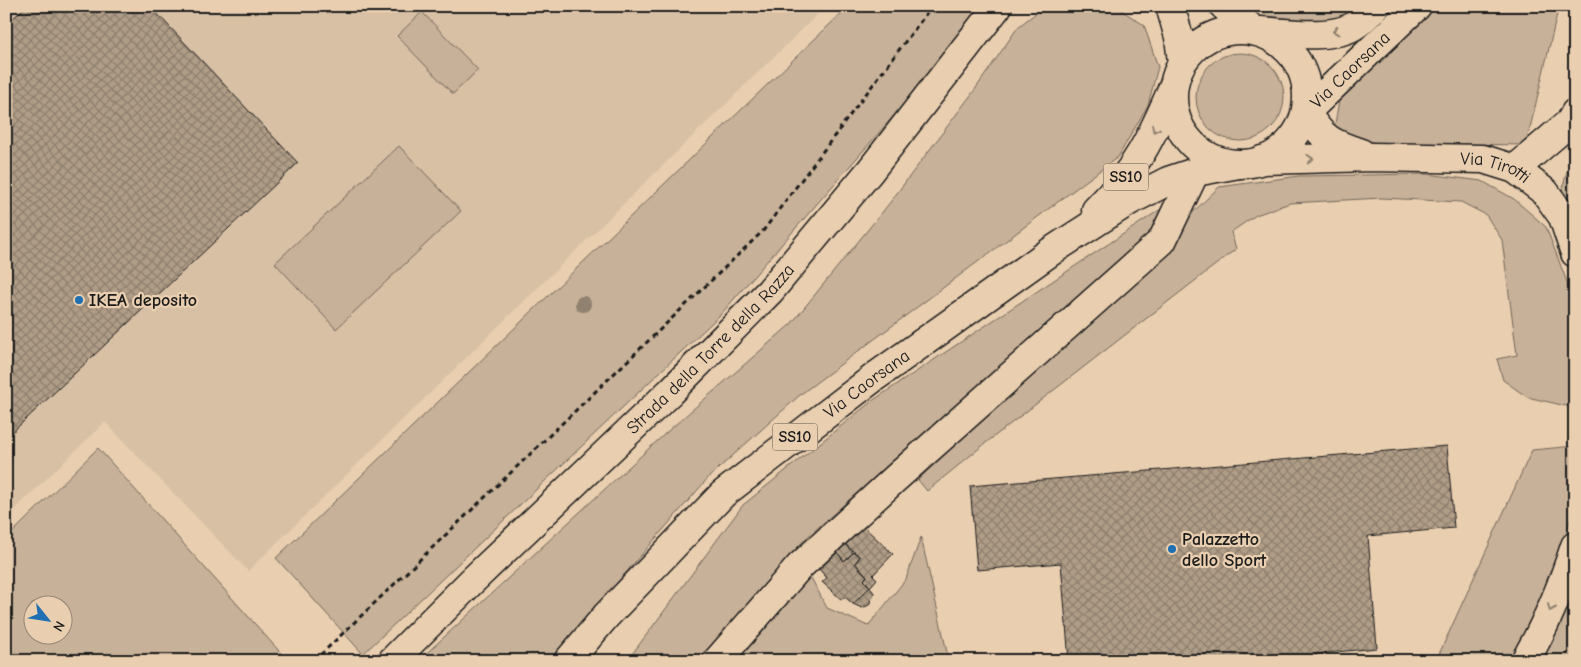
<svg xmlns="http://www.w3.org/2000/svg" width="1581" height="667" viewBox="0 0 1581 667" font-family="'Comic Neue',sans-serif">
<defs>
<pattern id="building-cross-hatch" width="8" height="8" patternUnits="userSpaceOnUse" patternTransform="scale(1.25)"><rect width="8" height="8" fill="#b09d87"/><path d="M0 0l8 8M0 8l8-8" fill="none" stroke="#8e7f6e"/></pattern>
</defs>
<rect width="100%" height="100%" fill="#e9cfb0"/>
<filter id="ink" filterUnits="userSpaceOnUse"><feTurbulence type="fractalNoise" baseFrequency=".02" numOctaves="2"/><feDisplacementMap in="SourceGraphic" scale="10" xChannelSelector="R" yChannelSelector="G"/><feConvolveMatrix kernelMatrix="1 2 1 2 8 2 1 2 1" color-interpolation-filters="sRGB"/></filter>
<g filter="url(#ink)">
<path fill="#d8c0a4" d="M6,6H826L248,571L105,422L6,518Z"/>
<path fill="#c7b198" stroke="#72665a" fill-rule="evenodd" d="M849,6H983L897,112L721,314L363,654L276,558Z
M1045,6H1115L1144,25L1158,67L1148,105L1118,157L801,394L709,477L549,661H418L668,431L791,324L888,205L974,91L1018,27Z
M1254,6H1350L1358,16L1354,26L1267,16Z
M1431,6H1559L1526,145L1366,143L1334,129L1340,95L1386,46Z
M422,12L478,70L453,94L397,36Z
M1196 97a44 44 0 1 1 88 0a44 44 0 1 1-88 0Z
M399,146L461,211L336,329L275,263Z
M1575,168V219L1562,191L1567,171Z
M1427,174L1482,181L1514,199L1546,227L1567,282L1575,335V408L1527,397L1503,380L1497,359L1517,355L1502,240L1486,215L1461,202L1382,198L1290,203L1256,215L1231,232L1236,249L987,442L927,491L918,480L1219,187L1299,176Z
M1161,209L1169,216L804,540L698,661H627L743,505L872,401Z
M1575,446V502L1555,575L1515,655L1510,661H1436L1532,450Z
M98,448L288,661H6V539ZM32,604H62V634H32Z
M921,537L949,661H733L809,574L827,608L868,626L906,579Z
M1575,583V661H1540Z"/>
<path fill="url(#building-cross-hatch)" stroke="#1c1c1c" d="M26,6H150L298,163L6,438V25Z
M1447,446L1454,528L1368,536L1377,648L1316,654L1317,661H1069L1061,563L977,570L970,486Z
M863,526L893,554L873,575L877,579L870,587L864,580L867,576L855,563L860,557L845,544Z
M845,544L853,553L844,561L837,552Z
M835,550L844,561L854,552L860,557L855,563L867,576L864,580L870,587L853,604L845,597L842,600L822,582L827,578L818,568Z
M870,587L874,593L869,605L862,608L853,604Z"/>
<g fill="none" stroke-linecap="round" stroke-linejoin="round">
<g stroke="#1c1c1c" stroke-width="31">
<g id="minor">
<path d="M1170,6L1179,37L1182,62"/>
<path d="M1224,6L1255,31"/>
<path d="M1306,112C1322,139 1332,144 1361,153"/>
<path id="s1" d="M1262,160L1372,157L1483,159L1515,169L1545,192L1563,217L1575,253"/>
<path d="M1515,169L1570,122L1575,113"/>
<path id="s2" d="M392,661L472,581L670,392L770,291L870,171L998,6"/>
<path d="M717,661L800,566L897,477L1162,241L1195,172"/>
<path d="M1525,661C1546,625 1562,586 1575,546"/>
</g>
</g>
<g stroke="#1c1c1c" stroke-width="31">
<g id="major">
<circle cx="1240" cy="97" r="67"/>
<path d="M1261,31C1286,33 1334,40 1355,25C1363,20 1369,12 1376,6"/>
<path id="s3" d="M1306,112L1417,6"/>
<path d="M1096,210C1134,173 1153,135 1173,87"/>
<path id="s4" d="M568,661L606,616L723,494L876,376L1053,250L1129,201L1168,181L1195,172L1239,164"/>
</g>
</g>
<path stroke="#1c1c1c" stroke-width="3" stroke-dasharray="5 4" stroke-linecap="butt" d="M314,661L763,231L932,6"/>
<use href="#minor" stroke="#e9cfb0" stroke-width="28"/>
<use href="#major" stroke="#e9cfb0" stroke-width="28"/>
</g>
<circle fill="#908170" cx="583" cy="304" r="8"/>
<defs><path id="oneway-chevron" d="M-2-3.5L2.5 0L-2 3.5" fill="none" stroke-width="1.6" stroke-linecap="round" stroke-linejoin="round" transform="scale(1.25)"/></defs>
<g stroke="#8d7e6d">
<use href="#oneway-chevron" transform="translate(1336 31) rotate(168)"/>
<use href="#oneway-chevron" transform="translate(1155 129) rotate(116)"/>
<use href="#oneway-chevron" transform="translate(1310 159) rotate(-2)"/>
<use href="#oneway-chevron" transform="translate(1551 608) rotate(114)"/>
</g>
</g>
<g fill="#1f6fb2" stroke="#e9cfb0" stroke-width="2">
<circle cx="79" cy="300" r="5"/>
<circle cx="1172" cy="549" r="5"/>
</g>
<g text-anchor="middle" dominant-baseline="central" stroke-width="4.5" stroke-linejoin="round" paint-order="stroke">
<g fill="#e9cfb0" stroke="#5a5248" stroke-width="1">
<rect x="1103.5" y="163.5" width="45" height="27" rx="4"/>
<rect x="772.5" y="423.5" width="45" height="27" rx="4"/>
</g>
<g font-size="16" font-weight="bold" fill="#1c1c1c">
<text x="1126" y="177">SS10</text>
<text x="795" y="437">SS10</text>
</g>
<g font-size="18" fill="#1c1c1c" stroke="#e9cfb0">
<text stroke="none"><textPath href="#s3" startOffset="61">Via Caorsana</textPath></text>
<text stroke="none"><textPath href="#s1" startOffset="235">Via Tirotti</textPath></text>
<text stroke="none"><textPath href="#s2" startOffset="446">Strada della Torre della Razza</textPath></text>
<text stroke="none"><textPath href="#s4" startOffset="409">Via Caorsana</textPath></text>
</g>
<g font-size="18" font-weight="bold" fill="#1c1c1c" stroke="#e9cfb0" text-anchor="start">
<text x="89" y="300">IKEA deposito</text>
<text x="1182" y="539">Palazzetto<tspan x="1182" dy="21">dello Sport</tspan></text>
</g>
</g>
<rect width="1581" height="667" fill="none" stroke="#e9cfb0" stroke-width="25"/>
<rect x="12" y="12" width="1556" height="642" fill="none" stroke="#1c1c1c" stroke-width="2" filter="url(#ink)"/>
<g transform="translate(48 620) rotate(120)"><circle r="24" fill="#e9cfb0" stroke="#978775"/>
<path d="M0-4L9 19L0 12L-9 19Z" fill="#1f6fb2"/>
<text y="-8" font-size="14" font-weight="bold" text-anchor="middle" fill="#1c1c1c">N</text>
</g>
</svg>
